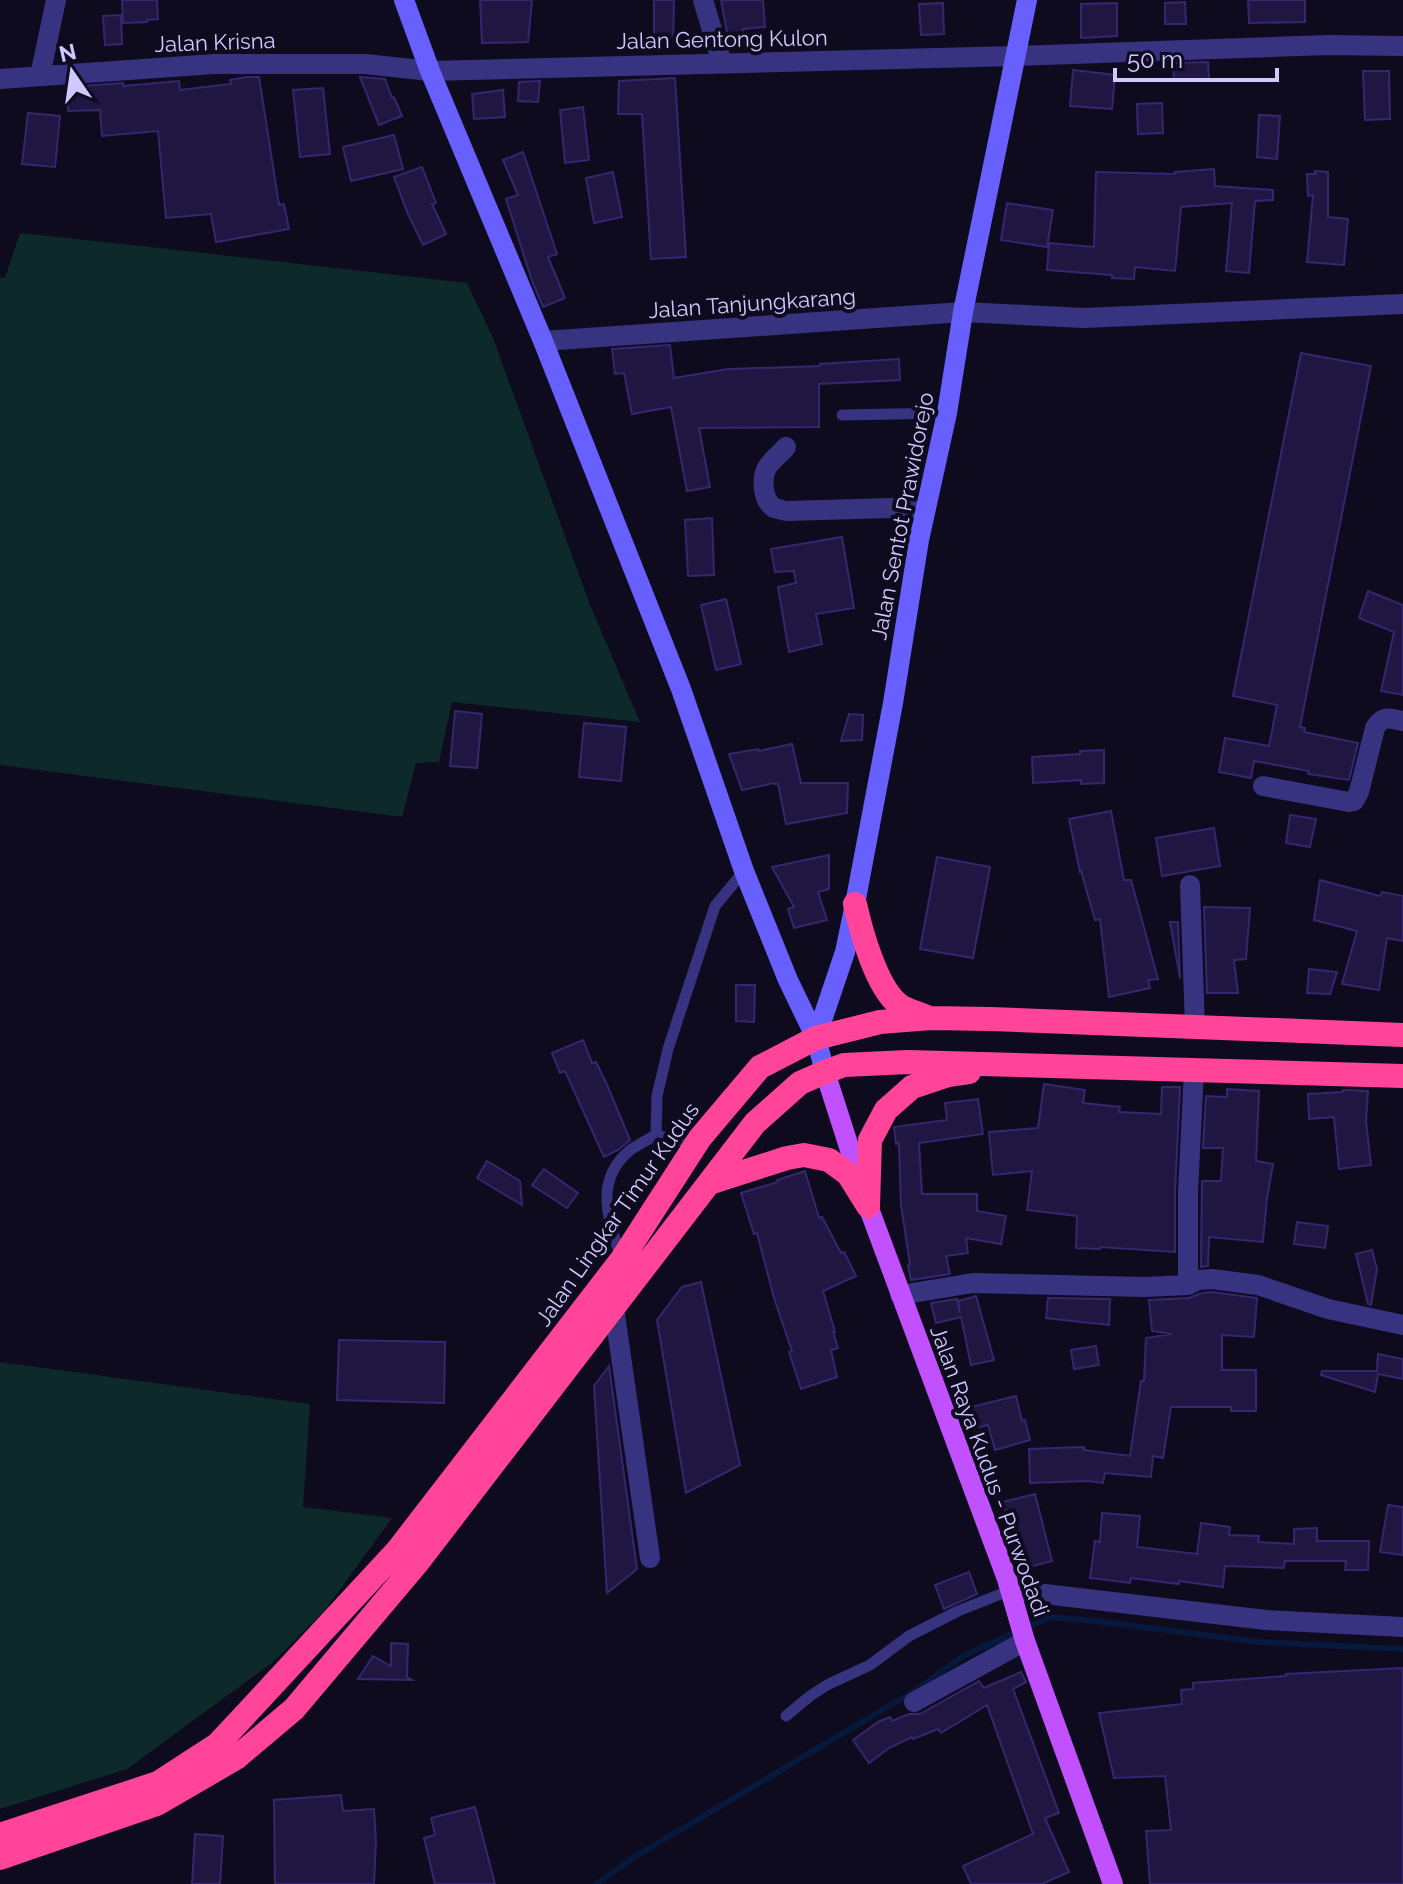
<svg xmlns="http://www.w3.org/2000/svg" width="1403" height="1884" viewBox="0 0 1403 1884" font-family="Raleway,sans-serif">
<rect width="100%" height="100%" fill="#0f0b1f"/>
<path fill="#0e2929" d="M20,233L159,248L467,283L493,338L590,605L640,722L452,702L439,762L416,763L402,817L0,765V278H5Z
M0,1362L310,1404L303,1507L392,1518L325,1610L273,1662L127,1769L0,1809Z"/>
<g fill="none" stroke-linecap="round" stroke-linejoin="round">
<path stroke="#06193d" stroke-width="6" d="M596,1884L636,1856L916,1690L963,1656L1050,1617L1095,1621L1260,1642L1403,1649"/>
</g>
<path fill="#1f1641" stroke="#36266f" stroke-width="2" d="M122,0H157L158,19L147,20V22L123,23Z
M480,0H532L528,42L482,43Z
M654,0H674L673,42L654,41Z
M721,0H763L765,27L743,29L744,35L728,38Z
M1248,0H1305V22L1249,23Z
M1185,2L1186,24H1165V3Z
M943,3L944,34L921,35L919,4Z
M1117,3V36L1081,38V4Z
M121,15L122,44L105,45L103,16Z
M1208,62L1209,79L1174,81L1173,63Z
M1073,70L1115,75L1112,109L1070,106Z
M1363,71H1389L1390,119L1365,120Z
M247,77H259L279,205L284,204L289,229L216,242L211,214L166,218L158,131L102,136L100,110L68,111V87L123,83V86L179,81L180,90L231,84L230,80Z
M360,77L385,79L392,98L394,97L402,116L379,125Z
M675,78L686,257L651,259L642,114H618L619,81Z
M540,81L538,102L518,101L519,82Z
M323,88L330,154L300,157L293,90Z
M503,90L505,117L474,119L472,94Z
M1162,103L1163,133L1138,134L1137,104Z
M583,107L589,160L565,163L560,110Z
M28,113L60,116L55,167L22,164Z
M1259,115L1280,116L1277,159L1257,157Z
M394,135L403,169L351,181L343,147Z
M523,152L557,254L548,257L565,298L543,307L532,281L506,199L518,195L503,160Z
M422,167L436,203L432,204L446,234L423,245L408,214L394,177Z
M1214,169L1215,186L1273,190V200L1255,201L1249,273L1226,271L1232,203L1181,207L1175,271L1135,267L1134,279L1112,278V275L1047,270L1049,243L1094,247L1096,172L1175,174V172Z
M1315,171L1328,172V217L1348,219L1344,265L1307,262L1313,195L1308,196L1307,174H1315Z
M613,172L622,217L594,223L586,178Z
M1007,203L1053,210L1047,247L1001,240Z
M670,345L674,378L728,369L820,366V364L899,359L900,380L819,384V427L699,428L710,487L687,491L671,407L632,414L624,373L615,374L612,349Z
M1301,353L1371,366L1300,727L1305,728L1304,732L1358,743L1349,780L1308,774L1309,771L1254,761L1251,778L1219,772L1225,738L1269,746L1277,705L1233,696Z
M712,518L714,575L688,576L685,520Z
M842,537L854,608L816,614L822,644L789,652L778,587L796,583L794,571L775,572L771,549Z
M1368,591L1403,605V695L1381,691L1394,632L1359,618Z
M726,599L741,664L716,670L701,605Z
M455,711L482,714L477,768L450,766Z
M849,714L863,715L862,740L841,741Z
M584,723L626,727L621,781L579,777Z
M792,744L801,783H848L847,813L786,824L778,784H775L774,783L742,790L729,754L758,749L759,751Z
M1104,750V783L1081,784V780L1033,783L1032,757L1080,754V751Z
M1111,811L1124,880H1131L1158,979L1148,980L1150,988L1109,997L1100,919L1095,920L1081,871L1080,872L1069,819Z
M1290,815L1316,819L1310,847L1286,843Z
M1214,828L1220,866L1162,876L1156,838Z
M829,855V889L818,892L827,920L794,928L788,909L794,907L772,867Z
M937,857L990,867L973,958L920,949Z
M1320,880L1380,896L1382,892L1403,896V941L1387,938L1379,990L1342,984L1357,931L1314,920Z
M1204,907L1250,908L1246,959L1234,960L1238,993H1207Z
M1170,922H1178L1180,978Z
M1309,969L1337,972L1330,994L1307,993Z
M736,985H755L754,1022L736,1021Z
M583,1040L592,1063L596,1062L608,1087L630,1140L618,1150L604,1157L565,1071L560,1073L552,1053Z
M1044,1084L1085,1090L1083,1103L1120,1107L1119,1112L1161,1114L1162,1087H1180L1175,1192V1252L1100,1247V1249L1076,1248L1077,1216L1027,1210L1032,1171L993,1175L989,1132L1038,1128Z
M1227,1089L1259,1091L1256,1161L1273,1164L1267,1198L1263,1242L1209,1237L1208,1266L1201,1267L1202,1181H1221L1223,1148H1203L1206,1096L1227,1097Z
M1343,1090L1368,1091L1366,1121L1371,1165L1339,1169L1334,1117L1309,1119L1308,1094L1343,1092Z
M978,1099L983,1134L919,1143L922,1194H977V1211L1006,1216L1001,1244L966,1238L968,1253L946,1256L950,1274L911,1280L908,1265L910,1264L901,1205L899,1143L896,1144L894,1127L947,1120L945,1103Z
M487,1161L520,1181L522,1205L477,1178Z
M544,1169L578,1193L567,1208L532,1185Z
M805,1171L819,1218L822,1217L841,1253L844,1252L856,1276L823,1291L835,1332H833L838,1348L831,1350L837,1377L801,1389L789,1352L792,1351L774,1298L757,1233L754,1234L741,1193L778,1182L777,1180Z
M1297,1222L1328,1226L1325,1248L1294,1244Z
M1372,1250L1377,1269L1371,1305L1368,1304L1356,1254Z
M701,1282L740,1465L686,1493L657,1320L682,1287Z
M1212,1292L1257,1298L1254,1337L1222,1335V1370H1256V1411H1231V1407H1171L1163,1458L1153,1456L1151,1477L1105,1473L1103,1483L1088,1481L1030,1483L1029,1449L1084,1447V1450L1130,1456L1141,1381H1144L1146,1338L1172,1334L1152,1331L1149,1300L1189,1298L1202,1293Z
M976,1296L994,1360L971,1365L961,1317L936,1323L931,1303L957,1299L960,1313L958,1301Z
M1048,1298L1110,1299L1109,1325L1046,1318Z
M339,1340L445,1342L444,1403L337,1400Z
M1096,1346L1099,1365L1074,1369L1071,1350Z
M1378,1354L1403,1359V1379L1378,1374L1375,1392L1321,1375L1322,1371H1377Z
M609,1366L637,1569L607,1593L594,1386Z
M1016,1396L1022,1421L1025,1420L1030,1440L995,1450L988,1425L972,1429L967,1408Z
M1035,1494L1052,1561L1021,1569L1003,1502Z
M1388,1505L1403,1507V1555L1380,1552Z
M1102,1513L1140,1516L1137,1547L1197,1554L1201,1523L1230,1527L1229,1535L1259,1536L1258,1542L1294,1544V1529L1317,1528V1541H1369L1368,1570H1345L1346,1561H1285L1284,1568L1225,1566L1223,1587L1179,1581V1584L1131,1578L1130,1583L1090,1578L1095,1541L1100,1542Z
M969,1572L977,1594L944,1609L935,1585Z
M391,1643L408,1644L407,1677L412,1680L358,1679L373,1656L391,1666Z
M1403,1668V1884H1150L1146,1831L1171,1830L1165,1776L1114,1778L1099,1713L1182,1704L1181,1690L1193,1689V1683L1286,1676V1674Z
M1021,1672L1026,1682L1013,1689L1059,1813L1045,1818L1069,1872L1042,1884H971L963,1866L1033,1834L987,1705L941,1733L938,1729L913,1739L912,1737L889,1748L869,1763L853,1740L878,1722L890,1717L892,1721L909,1714H920L979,1681L984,1688Z
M341,1795L343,1811L374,1809L376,1841L374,1884H275L274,1800Z
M475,1807L495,1884H435L424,1838L435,1835L431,1818Z
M195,1834L223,1836L220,1884H192Z"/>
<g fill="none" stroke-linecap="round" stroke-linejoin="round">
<path stroke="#373381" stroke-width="11" d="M842,415L947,413
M656,1135L657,1096L668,1049L715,906L744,871
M621,1258C609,1221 593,1182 629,1151C637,1145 647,1140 656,1135L686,1142L698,1139
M786,1716L810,1696L827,1685L870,1665L909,1636L958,1611L1011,1590"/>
<path stroke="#373381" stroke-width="20" d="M703,0L722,63
M40,76L56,0
M0,79L214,64H365L430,71L1015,56L1328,45L1403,46
M543,341L963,312L1084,318L1403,304
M786,447C781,453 773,459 768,466C761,477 762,500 774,508C775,508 785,511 787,511L926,507
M1263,786L1349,802L1354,801L1359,792L1375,728C1383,714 1390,719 1403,721
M1190,885L1195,1027
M1188,1285V1192L1194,1070
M900,1295L973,1283L1144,1287L1188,1285L1198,1280L1212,1279L1258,1285L1328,1309L1403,1325
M614,1308L650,1558
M1011,1590L1266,1620L1403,1627
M914,1702L1025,1641"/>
<path stroke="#6760ff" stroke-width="20" d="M404,0L430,71L543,341L681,689L744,871L788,980L816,1038L825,1072
M816,1038L845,952L855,904L893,703L919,540L947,413L963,312L1027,0"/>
<path stroke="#c150ff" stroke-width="20" d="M825,1072L868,1206L1007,1579L1025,1641L1113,1884"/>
<path stroke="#ff449a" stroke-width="24" d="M855,904C861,931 876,986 898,1004C905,1010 918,1013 927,1017
M709,1183L787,1158L804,1155L829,1160L848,1174L868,1206
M868,1206L870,1140L886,1110L912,1087L948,1075L969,1072
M0,1835L158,1783L218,1744L397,1551L622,1259L700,1138L760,1067L816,1038L880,1022L931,1018L990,1019L1403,1035
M0,1858L157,1804L236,1758L294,1709L418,1562L755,1123L800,1083L825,1072L844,1065L908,1062L1403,1076"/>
</g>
<g text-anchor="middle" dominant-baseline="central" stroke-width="8" stroke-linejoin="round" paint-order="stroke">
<g font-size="22" fill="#d0c9ff" stroke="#0f0b1f">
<text transform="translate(722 39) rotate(-1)">Jalan Gentong Kulon</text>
<text transform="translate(215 42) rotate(-2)">Jalan Krisna</text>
<text transform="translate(752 303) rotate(-4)">Jalan Tanjungkarang</text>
<text transform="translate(902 516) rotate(-79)">Jalan Sentot Prawidorejo</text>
<text transform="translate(617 1214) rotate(-55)">Jalan Lingkar Timur Kudus</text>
<text transform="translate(990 1471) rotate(70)">Jalan Raya Kudus - Purwodadi</text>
</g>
</g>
<g transform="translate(72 72) rotate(347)" stroke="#0f0b1f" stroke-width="6" paint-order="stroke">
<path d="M0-6L14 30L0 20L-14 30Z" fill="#d0c9ff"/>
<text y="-12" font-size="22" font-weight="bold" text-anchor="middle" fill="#d0c9ff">N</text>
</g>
<path d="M1115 68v12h162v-12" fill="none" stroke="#d0c9ff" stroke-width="4"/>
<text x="1127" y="68" font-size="24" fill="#d0c9ff" stroke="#0f0b1f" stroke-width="6" paint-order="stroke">50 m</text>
</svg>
